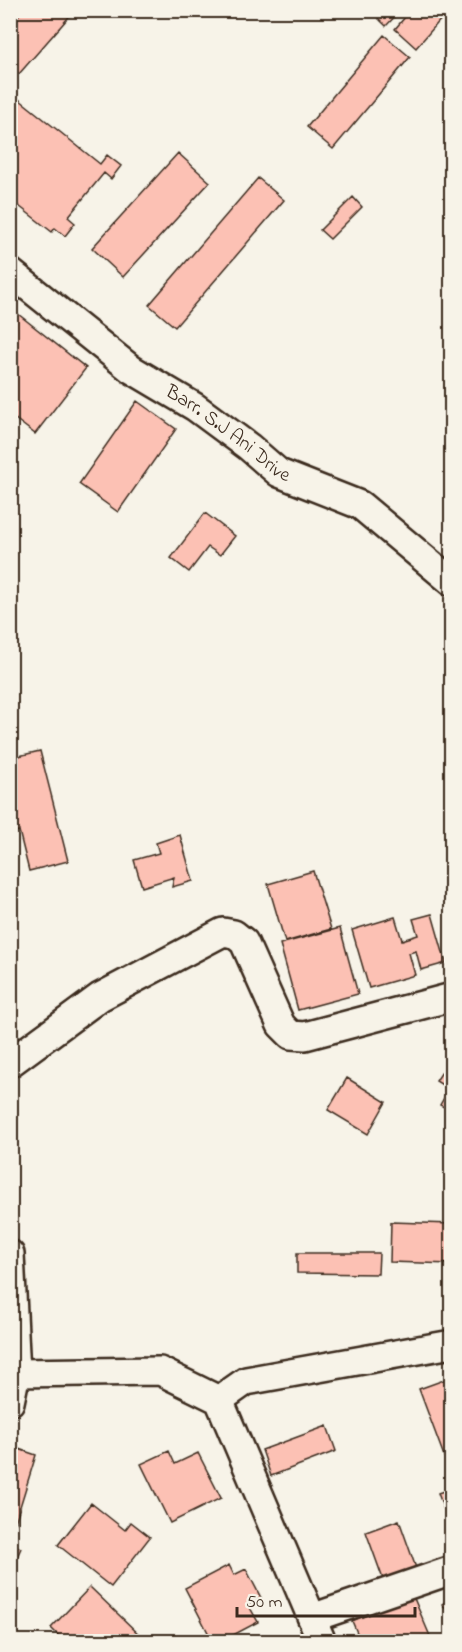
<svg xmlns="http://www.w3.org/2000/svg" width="462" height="1652" viewBox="0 0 462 1652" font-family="'Indie Flower',sans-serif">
<rect width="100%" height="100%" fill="#f7f3e8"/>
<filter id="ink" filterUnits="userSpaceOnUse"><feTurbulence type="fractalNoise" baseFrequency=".0167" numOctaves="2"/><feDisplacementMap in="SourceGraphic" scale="12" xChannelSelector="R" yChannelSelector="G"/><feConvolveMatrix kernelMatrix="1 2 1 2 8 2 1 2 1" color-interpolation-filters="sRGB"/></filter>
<g filter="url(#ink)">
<path fill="#fcc1b4" stroke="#3b2a1e" stroke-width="1.5" d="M23,10H75L19,74L10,66V25Z
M370,10H401L386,26Z
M411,10H449L416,48L395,29Z
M384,35L410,57L333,149L307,127Z
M10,92L100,164L107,155L121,166L111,179L104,173L68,217L75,223L65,236L55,228L52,232L10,199Z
M178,153L210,182L123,277L92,248Z
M258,178L284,200L175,327L149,305Z
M353,197L362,207L330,239L320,230Z
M13,310L86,368L35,434L10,415V313Z
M137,401L176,429L118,512L79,484Z
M205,513L235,536L220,555L208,547L189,572L171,558Z
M40,751L68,861L29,871L19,831L10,833V758Z
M180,835L193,881L172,887L174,877L142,887L134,860L159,853L156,843Z
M313,871L331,929L285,942L268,884Z
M432,914L446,963L421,970L416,951L409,953L415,975L369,988L352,930L395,917L402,940L418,935L413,919Z
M340,928L358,994L298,1010L280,944Z
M449,1061L452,1063V1111L440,1105L449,1089L436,1081Z
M347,1078L386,1102L368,1134L328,1110Z
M391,1222L452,1224V1264L390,1262Z
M297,1253H379L378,1274L297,1273Z
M452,1377V1462L447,1464L419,1389Z
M327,1426L336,1451L271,1476L262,1450Z
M10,1446L36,1455L15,1523L10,1522Z
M169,1451L175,1464L198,1453L221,1498L170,1523L141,1464Z
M452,1488V1532L438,1493Z
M91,1503L125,1530L131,1522L150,1537L111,1587L58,1545Z
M399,1520L416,1568L383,1579L366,1532Z
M10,1544L21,1548L10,1573Z
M229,1565L234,1575L246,1569L261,1598L248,1604L258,1622L220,1642H213L185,1588Z
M90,1587L147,1642H65L51,1628Z
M413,1596L430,1636L416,1642H361L352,1621Z
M452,1598V1618L442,1604Z"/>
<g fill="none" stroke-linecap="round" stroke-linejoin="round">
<g stroke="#3b2a1e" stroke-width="32">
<g id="minor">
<path id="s1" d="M10,272L131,369L195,407L249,447L279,473L360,505L452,582"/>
<path d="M10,1063L100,997L223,932L234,934L244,942L281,1025L291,1035L305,1036L452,997"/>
<path d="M10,1254L16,1373L10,1402"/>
<path d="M16,1373L160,1371L219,1400L322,1642"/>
<path d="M219,1400L246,1381L452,1344"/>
<path d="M312,1618L452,1570"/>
</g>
</g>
<use href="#minor" stroke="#f7f3e8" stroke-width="27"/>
</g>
</g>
<g text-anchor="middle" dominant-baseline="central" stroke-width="6" stroke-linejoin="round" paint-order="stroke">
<g font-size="20" fill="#3b2a1e" stroke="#f7f3e8">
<text stroke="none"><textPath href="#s1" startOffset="272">Barr. S.J Ani Drive</textPath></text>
</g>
</g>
<rect width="462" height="1652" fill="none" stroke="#f7f3e8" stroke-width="36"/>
<rect x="18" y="18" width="426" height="1616" fill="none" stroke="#3b2a1e" stroke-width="2" filter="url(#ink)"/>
<path d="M237 1607v9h178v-9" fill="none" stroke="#3b2a1e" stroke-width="3"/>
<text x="246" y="1607" font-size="18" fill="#3b2a1e" stroke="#f7f3e8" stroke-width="4.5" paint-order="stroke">50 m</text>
</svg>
